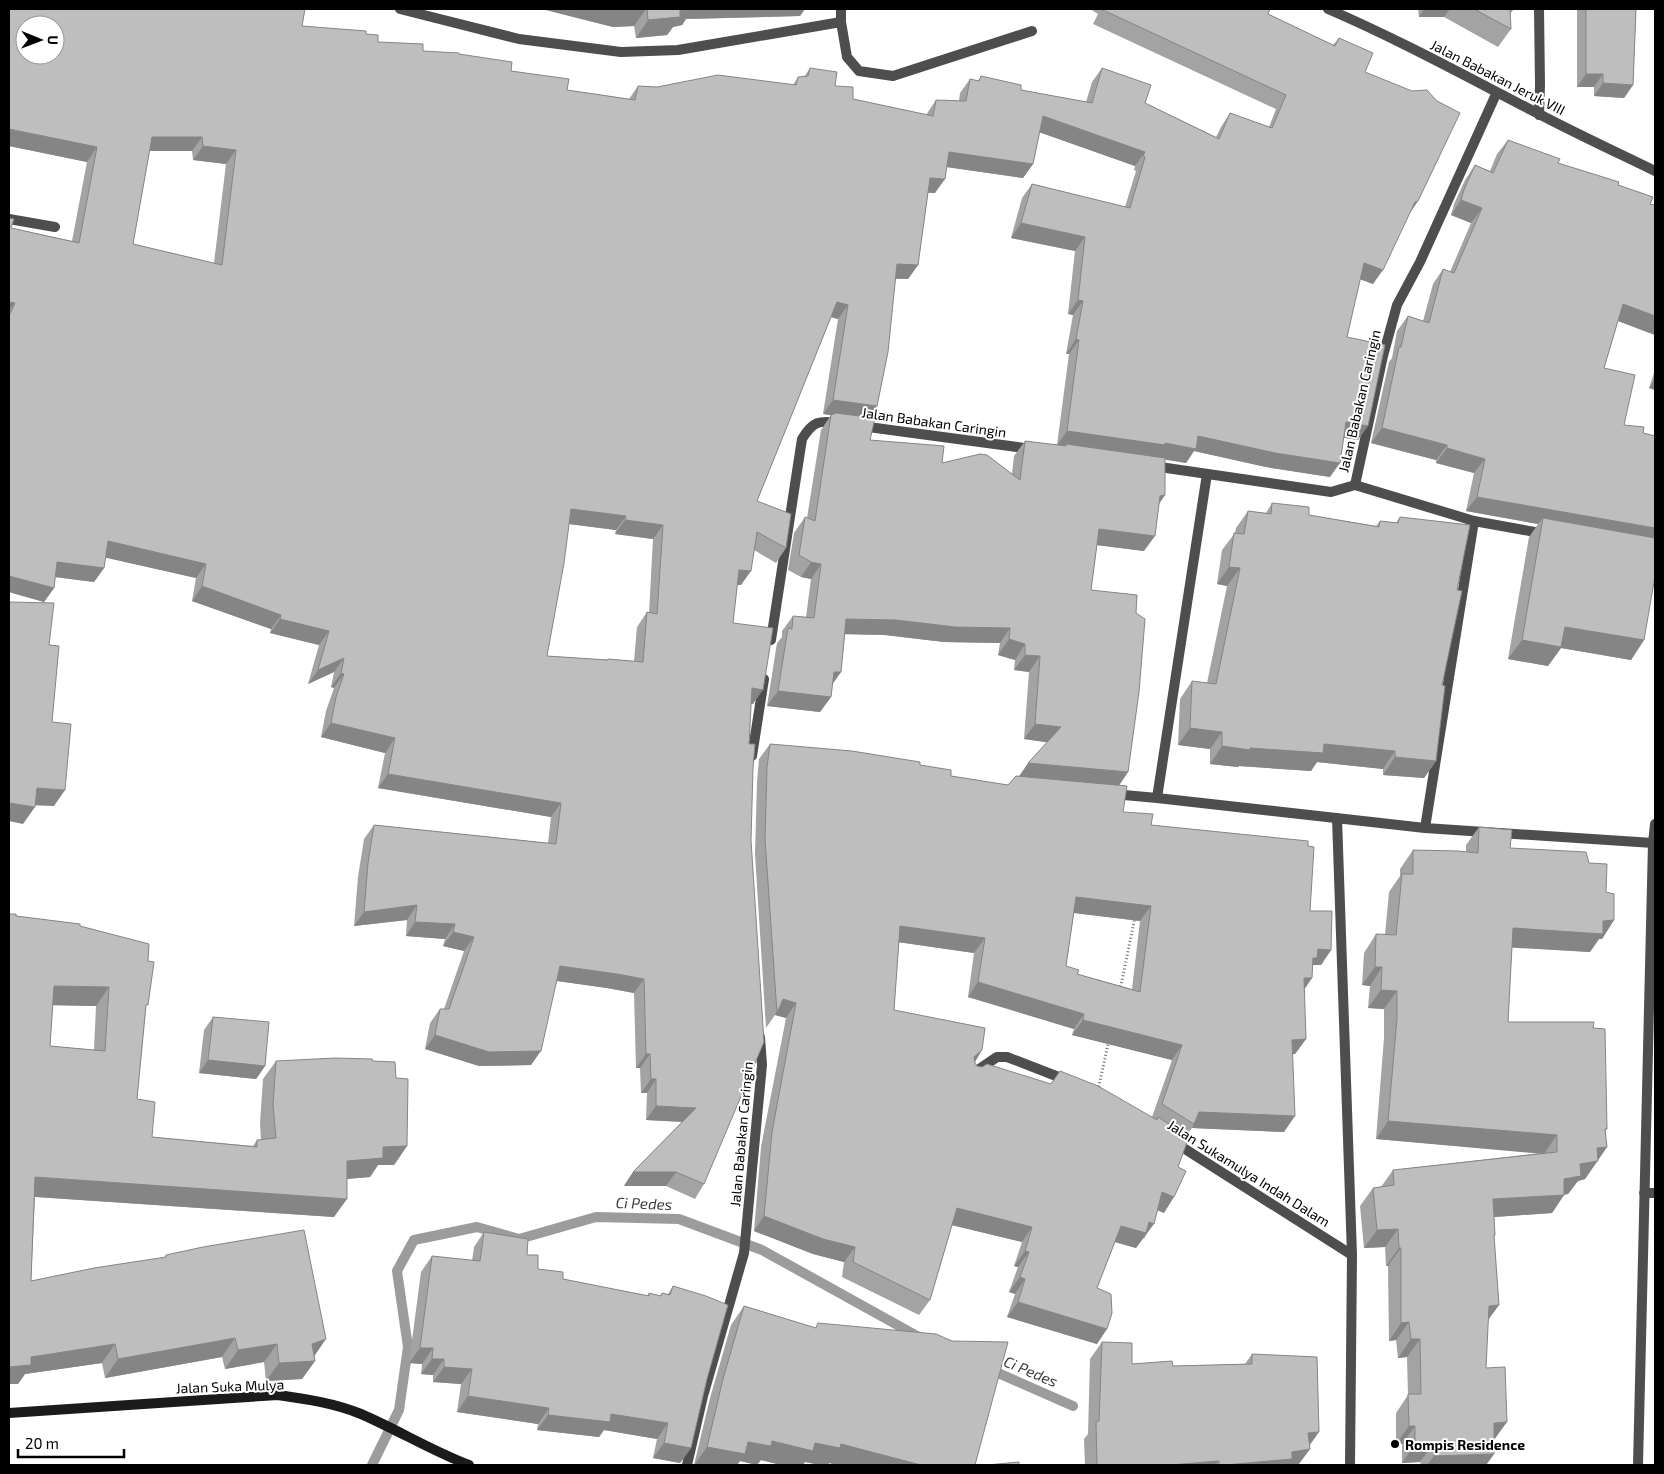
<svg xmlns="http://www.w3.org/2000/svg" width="1664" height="1474" viewBox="0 0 1664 1474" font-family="'Exo 2',sans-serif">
<rect width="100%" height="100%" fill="#fff"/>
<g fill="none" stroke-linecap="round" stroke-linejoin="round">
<path stroke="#9c9c9c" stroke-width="10" d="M989,1369L1073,1406
M372,1465L399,1410L408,1347L397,1271L414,1240L477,1227L519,1239L596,1217L679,1219L762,1250L919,1337"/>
<path stroke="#707070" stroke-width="3" stroke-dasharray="1 2.5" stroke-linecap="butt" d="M1120,990L1135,917
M1098,1090L1109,1040"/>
<path stroke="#4e4e4e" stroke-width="10" d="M400,9L519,39L621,52L678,50L841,22V9
M1328,9C1400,40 1469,78 1539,114C1577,134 1616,152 1655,171
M1539,9L1540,85L1539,115
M841,22L847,57L859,71L893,76L1032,31
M9,219L55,227
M861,426L1032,449
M1153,466L1331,492L1355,485L1383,356L1397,305L1420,262L1497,92
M1207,474L1157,798L1425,828L1653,843
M1355,485L1474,521L1546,534
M771,640L802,439C813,421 819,420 839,423
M752,756L764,679
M1113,794L1157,798
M1337,818L1352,1255L1350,1465
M1425,828L1474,521
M975,1072L997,1057H1007L1069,1081
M1174,1142L1352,1255
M1644,1193H1655
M687,1465L703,1396L744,1253L762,1065L760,1037
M1638,1465L1653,843L1655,824"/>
<path stroke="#1b1b1b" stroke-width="10" d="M9,1413L278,1395C306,1399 334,1403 361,1414C398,1430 432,1451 469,1465"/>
</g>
<path fill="#a3a3a3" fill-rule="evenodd" d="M542,9H805L800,16L686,19L682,25L673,27L667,35L636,38L634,26L613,27Z
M1090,9H1270L1268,14L1333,45L1339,38L1365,72L1418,201L1410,213L1373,284L1360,279L1347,337L1358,440L1344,438L1330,477L1266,467L1194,451L1186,463L1165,459V495L1159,504L1144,551L1097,545L1091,590L1136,613L1128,772L1119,785L1123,812L1151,825L1310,911L1331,950L1321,965H1313L1304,990L1306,1039L1295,1054H1292L1284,1132L1192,1128L1186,1136L1164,1213L1158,1210L1144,1239L1143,1238L1136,1248L1115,1242L1097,1288V1344L1007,1317L1015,1294L1009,1292L1018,1267L1014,1266L1022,1242L952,1225L930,1300L919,1315L842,1277L844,1262L813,1254L754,1231L761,1147L786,1018L775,1015L766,1028L755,854L757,782L759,759L770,744L920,765L951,776L1008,785L1019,776L1048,742L1024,739L1029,672L1014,670L1015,660L998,655L1000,643L944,642L885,635L845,634L841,672L832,685L831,697L820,712L767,706L777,643L782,637V631L793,616L806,617L811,579L801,577L788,570L794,533L805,517L807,518L821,430L831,415L823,414L838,319L831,317L757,501L786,548L776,563L754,550L741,585H737L733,623L753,704H751L704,1184L695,1199L666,1186H624L633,1172L682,1122L646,1120L647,1093H641L640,1068H636L634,993L607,988L557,981L531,1065L479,1066L425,1049L430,1023L440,1009H444L464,951L443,946L445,939L406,936L407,920L354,926L358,877L364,839L374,825L548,843L551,817L378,788L385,753L321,737L326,711L334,688L331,687L334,672L308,684L319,645L270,633L271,629L192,601L196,578L105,557L104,568L94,582L55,577L54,588L44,602L9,592V218L11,228L72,241L87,162L9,146L302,26L366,34L378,42L423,51L459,54L511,71L567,90L629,99L638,86L657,87L793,85L798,77H804L810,68L853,99L926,115L936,100L959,101L960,93L970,79L978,81L981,76L1021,90L1086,102L1092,82L1102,68L1145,103L1216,137L1221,127L1230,113L1269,127L1276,109L1093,24L1098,14ZM1039,132L1135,166L1134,170L1136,171L1125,207L1032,184L1022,198L1011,238L1075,251L1068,314L1073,315L1066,354H1069L1057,445L1025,441L1014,456L1012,474L942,463L870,440L869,417L877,406L895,279H908L918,265L928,193H935L947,167L1023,178L1033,164ZM149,151H192L193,160L226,164L214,263L133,244ZM569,524L616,530L615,534L653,539L649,613L647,612L637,627L634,661L608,659L607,660L547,656ZM1074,913L1140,921L1132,989L1077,974L1066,966ZM899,942L974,953L968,997L1074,1029L1072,1035L1172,1060L1152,1117L977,1066L975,1063V1062L982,1050L894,1010Z
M1418,9H1514L1510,14L1511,29L1498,47L1444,17H1419Z
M1577,9H1636L1633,85L1624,98L1594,96V87H1577Z
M1508,140L1558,163L1618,185L1650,204L1655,205V335L1618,321L1604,368L1624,425L1643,433L1644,640L1631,660L1561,648L1548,666L1508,659L1529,537L1538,524L1466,511L1474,473L1436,463V460L1371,443L1389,362L1392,358L1397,331L1408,316L1423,321L1433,284L1443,269L1450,272L1471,223L1451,215L1454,204L1465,180L1475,165L1490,171L1497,154Z
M1655,370V390L1649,388Z
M1272,503L1309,515L1376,526L1380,521L1396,523L1400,517L1457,590L1442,685L1436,761L1424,778L1383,775V769L1317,762L1311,771L1239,766L1238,767L1210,764V749L1178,745L1180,699L1192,681L1207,683L1227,586L1217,584L1222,550L1235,533L1236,528L1248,511L1266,513Z
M1479,827L1510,848L1589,863L1606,892L1614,920L1602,939H1599L1590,952L1512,947L1508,1022L1593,1028L1607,1129L1605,1131L1607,1147L1585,1179L1578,1181L1568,1194L1564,1195L1552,1213L1494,1217L1495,1235L1494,1237L1499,1305L1488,1319L1486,1368L1494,1440V1454L1486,1465H1421L1420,1462L1402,1463V1444H1396V1413L1408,1395L1407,1357L1398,1358L1396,1340L1389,1341L1388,1266H1386L1385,1247L1364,1248L1360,1206L1373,1188L1381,1187L1393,1170L1541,1153L1376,1139L1384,1038V1009L1368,1008L1370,986L1362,985L1364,953L1376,934L1385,935L1389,892L1400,876V869L1413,850L1466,852V845Z
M16,916L80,926L146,1008L137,1099L152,1137L253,1146L257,1140H261L260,1123L263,1079L276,1061H373L396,1078L407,1146L394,1165H378L370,1177L347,1179L334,1217L35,1197L31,1281L164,1258L166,1255L314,1356L315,1361L302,1379L266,1381L264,1362L225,1369L222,1357L105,1378L102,1363L25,1374L18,1384ZM53,1005L96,1006L94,1050L50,1046Z
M213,1017L265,1066L256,1079L199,1073L204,1030Z
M484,1232L527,1255L538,1269L563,1279L647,1296L649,1293L660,1296L662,1293L668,1294L673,1286L707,1379L691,1448L680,1463L653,1458L657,1439L604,1430L599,1437L537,1430L538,1424L457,1412L461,1384L433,1382V1375L421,1374L422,1364L409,1363L421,1272L432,1256L472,1261L474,1247Z
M744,1306L815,1328L818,1323L975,1465H837L829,1463L828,1465H820L805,1462L803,1465H781L761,1460L757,1465L740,1461L737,1465H694L710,1398L731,1325Z
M1102,1342L1132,1364L1173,1366L1245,1364L1252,1354L1309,1446L1310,1449L1298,1465H1085L1084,1439L1088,1434L1090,1359Z"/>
<path fill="#858585" d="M542,9H646L634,26L613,27Z
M686,9H805L800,16L686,19L682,25L673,27L667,35L636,38L648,20Z
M1424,9H1450L1444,17H1419Z
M1586,74H1603L1594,87H1577Z
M1603,83L1633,85L1624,98L1594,96Z
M1043,116L1145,152L1135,166L1033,130Z
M9,129L97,147L87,162L9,146Z
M152,137H202L192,151H142Z
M203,146L236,150L226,164L193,160Z
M949,152L1033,164L1023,178L939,166Z
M930,178L945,179L935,193L921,192Z
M1461,200L1482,208L1471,223L1451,215Z
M1418,201L1408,215L1415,202Z
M1021,223L1085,237L1075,251L1011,238Z
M1364,263L1383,270L1373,284L1354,277Z
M897,264L918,265L908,279L887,278Z
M1078,300L1083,301L1073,315L1068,314Z
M9,302L15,303L9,311Z
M837,302L848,305L838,319L827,316Z
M1623,304L1655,316V335L1613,319Z
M1076,339L1079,340L1069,354H1066Z
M1655,379V390L1649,388Z
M833,400L877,406L867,420L823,414Z
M1346,422L1368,426L1358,440L1336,436Z
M1382,428L1447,445L1436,460L1371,443Z
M1067,431L1165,443L1198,436L1340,463L1330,477L1266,467L1194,451L1186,463L1066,444L1064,446L1057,445Z
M1447,448L1485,459L1474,473L1436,463Z
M1165,495L1154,511L1160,496Z
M1477,497L1655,528V543L1543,518L1538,524L1466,511Z
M571,509L626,516L616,530L561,523Z
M625,520L663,525L653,539L615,534Z
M1099,529L1155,536L1144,551L1088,544Z
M108,541L206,564L196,578L98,556Z
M57,562L104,568L94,582L47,576Z
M811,562L821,564L811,579L801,577Z
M1229,567L1240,568L1227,586L1217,584Z
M739,570L751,571L741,585L729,584Z
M9,576L54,588L44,602L9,592Z
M202,586L281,615L271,629L192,601Z
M280,619L329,631L319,645L270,633Z
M846,619L896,620L1010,628L1000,643L944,642L885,635L836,634Z
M1565,627L1644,640L1631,660L1561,648L1548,666L1508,659L1522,640Z
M1009,639L1025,644L1015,660L998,655Z
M1025,655L1040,656L1029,672L1014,670Z
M344,658L334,672L308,684L318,670Z
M834,672H841L830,687Z
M341,673L344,674L334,688L331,687Z
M752,688L763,690L753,704L742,703Z
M778,691L831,697L820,712L767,706Z
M331,723L395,738L385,753L321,737Z
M1035,724L1061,727L1051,743L1024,739Z
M1190,728L1222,732L1210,749L1178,745Z
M1324,744L1395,751L1383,769L1317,762L1311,771L1239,766L1238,767L1210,764L1222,746L1250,748Z
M1395,757L1436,761L1424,778L1383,775Z
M1028,763L1128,772L1118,787L1018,778Z
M388,774L561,803L551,817L378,788Z
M37,788L65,790L54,806L25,805Z
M9,803L35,807L23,824L9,821Z
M1076,897L1151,906L1140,921L1066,912Z
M417,905L407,920L354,926L364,912Z
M1614,920L1602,939H1599L1590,952L1501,947L1513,928Z
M415,922L455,924L445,939L406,936Z
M900,926L985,938L974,953L890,941Z
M453,932L474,937L464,951L443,946Z
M1318,949L1331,950L1321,965H1313L1303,973Z
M560,966L617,974L644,979L634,993L607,988L550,980Z
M1375,967H1382L1370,986L1362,985Z
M1304,978H1312L1302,993Z
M978,982L1084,1014L1074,1029L968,997Z
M54,986L109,987L96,1006L41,1005Z
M1381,990L1397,991L1384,1009L1368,1008Z
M783,999L796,1003L786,1018L775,1015Z
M1083,1020L1182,1045L1172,1060L1072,1035Z
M435,1035L541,1051L531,1065L479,1066L425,1049Z
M1306,1039L1295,1054L1281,1055L1292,1040Z
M982,1050L972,1066L974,1057Z
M646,1054H650L640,1068H636Z
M208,1060L265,1066L256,1079L199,1073Z
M651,1079H656L647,1093H641Z
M656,1106L696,1108L686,1122L646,1120Z
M1199,1112L1295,1116L1284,1132L1192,1128L1194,1124Z
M1388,1121L1557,1135L1544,1154L1376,1139Z
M407,1146L394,1165H378L370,1177L334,1180L347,1161L383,1147Z
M1607,1147L1585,1179L1578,1181L1568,1194L1561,1195H1564L1552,1213L1481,1218L1493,1199L1564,1179L1597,1148Z
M633,1172H676L666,1186H624Z
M35,1177L347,1199L334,1217L22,1196Z
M1162,1192L1174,1197L1164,1213L1152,1208Z
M957,1208L1032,1227L1022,1242L947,1224Z
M764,1216L855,1247L844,1262L813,1254L754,1231Z
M1149,1222L1154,1224L1136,1248L1111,1241L1121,1226Z
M1398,1229L1385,1247L1364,1248L1377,1230Z
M1399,1248H1401L1388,1266H1386Z
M1025,1251L1029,1252L1018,1267L1014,1266Z
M1020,1277L1025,1279L1015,1294L1009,1292Z
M1018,1302L1107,1329L1097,1344L1007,1317Z
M1499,1305L1486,1323L1489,1306Z
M1409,1322L1396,1340L1389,1341L1401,1323Z
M235,1338L222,1357L105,1378L118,1359Z
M326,1339L313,1358L315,1361L302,1379L266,1381L279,1363L312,1344Z
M1411,1339H1420L1407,1357L1398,1358Z
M115,1344L102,1363L25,1374L18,1384H9V1367L31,1357Z
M277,1344L264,1362L225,1369L238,1350Z
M420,1348H433L422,1364L409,1363Z
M432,1359H444L433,1375L421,1374Z
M444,1367L472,1369L461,1384L433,1382Z
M468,1396L549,1408L538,1424L457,1412Z
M611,1414L668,1423L657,1439L604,1430L599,1437L537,1430L548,1415Z
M1507,1422L1494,1440V1423Z
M1409,1426H1415L1402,1444H1396Z
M1319,1432L1307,1449L1308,1433Z
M772,1441L841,1444L921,1465H837L829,1463L828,1465H820L805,1462L803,1465H781L761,1460L757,1465L740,1461L737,1465H694L707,1447L748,1442Z
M664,1443L691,1448L680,1463L653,1458Z
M1415,1444H1433L1420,1462L1402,1463Z
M1310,1449L1298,1465H1225L1292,1452Z
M1494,1454L1486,1465H1427L1434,1456Z
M1219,1461L1216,1465H1170Z"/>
<path fill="#bebebe" stroke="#858585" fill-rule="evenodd" d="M9,9H305L302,26L366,31V34L378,35V42L423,44V51L459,53V54L512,62L511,71L569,79L567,90L635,100L638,86L657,87L718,75L796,85L798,77L808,76L810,68L837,72L835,86L853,87V99L933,116L936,100L966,101L970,79L979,81L981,76L1021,85V90L1092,103L1102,68L1151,85L1145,103L1219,139L1230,113L1272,128L1286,95L1103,10L1104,9H1270L1268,14L1335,46L1339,38L1373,53L1365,72L1412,91L1427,90L1437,101L1460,113L1418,201L1415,202L1383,270L1364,263L1347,337L1385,345L1368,426L1346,422L1340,463L1275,453L1198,436L1196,449L1165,443V445L1067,431L1079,340L1076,339L1083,301L1078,300L1085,237L1021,223L1032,184L1130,208L1145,157L1143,156L1145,152L1043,116L1033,164L949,152L945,179L930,178L918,265L897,264L888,352L877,406L833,400L848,305L837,302L757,501L791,514L786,548L757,532L751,571L739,570L733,623L773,628L763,690L752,688L749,744H755L753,768L751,840L764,1042L704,1184L676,1172H633L696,1108L656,1106V1079H651L650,1054H646L644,979L617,974L560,966L541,1051L489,1052L435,1035L440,1009H449L474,937L453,932L455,924L415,922L417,905L364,912L368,863L374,825L556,844L561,803L388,774L395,738L331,723L336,697L344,674L341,673L344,658L318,670L329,631L280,619L281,615L202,586L206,564L108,541L104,568L57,562L54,588L9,576V316L15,303L9,302V218L14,219L11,228L79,243L97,147L9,129ZM25,25H55V55H25ZM152,137H202L203,146L236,150L222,265L133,244ZM571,509L626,516L625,520L663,525L657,614L647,612L643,662L608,659V660L547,656L564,563Z
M647,9H686L680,10V17L648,20Z
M1474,9H1514L1510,10L1511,29Z
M1586,9H1636L1633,85L1603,83V74H1586Z
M1508,140L1560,159L1558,163L1619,182L1618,185L1653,197L1650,204L1655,205V316L1623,304L1604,368L1635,375L1624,425L1644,427L1643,433L1655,436V528L1477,497L1485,459L1447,448V445L1382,428L1399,347H1401L1408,316L1429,323L1443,269L1454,273L1482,208L1461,200L1464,190L1475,165L1493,173Z
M836,413L875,418L870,440L944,446L942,463L980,454L987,455L1020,480L1025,441L1066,446V444L1165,458V495L1160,496L1155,536L1099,529L1091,590L1137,595L1136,613L1145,619L1139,692L1128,772L1028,763L1061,727L1035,724L1040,656L1025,655V644L1009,639L1010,628L955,627L896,620L846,619L841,672H834L831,697L778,691L788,628L792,629L793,616L814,618L821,564L811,562L799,555L805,517L815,521L831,415Z
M1272,503L1309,507V515L1379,527L1380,521L1398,523L1400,517L1470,525L1457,590L1462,591L1442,685L1445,686L1436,761L1395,757V751L1324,744L1323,753L1250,748V750L1222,746V732L1190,728L1192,681L1216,684L1240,568L1229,567L1234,533L1244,534L1248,511L1271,514Z
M1543,518L1655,538V576L1644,640L1565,627L1561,647L1522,640Z
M9,602L54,603L49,645L59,646L52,722L71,724L65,790L37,788L35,807L9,803Z
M770,744L852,751L920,762V765L951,770V776L1008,785L1016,776L1127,786L1123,812L1153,814L1151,825L1308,841V846L1314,847L1310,911H1332L1331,950L1318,949L1317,958H1313L1312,978H1304L1306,1039L1292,1040L1295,1116L1199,1112L1194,1124L1162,1104L1182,1045L1083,1020L1084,1014L978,982L985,938L900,926L894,1010L985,1028L982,1050L974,1057L975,1063L977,1066L982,1067L987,1064L1051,1084L1060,1071L1098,1086L1157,1120L1158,1117L1189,1137L1178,1167L1186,1171L1174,1197L1162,1192L1154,1224L1149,1222L1146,1233L1121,1226L1097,1288L1111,1294L1112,1313L1107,1329L1018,1302L1025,1279L1020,1277L1029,1252L1025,1251L1032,1227L957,1208L930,1300L853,1262L855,1247L823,1239L764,1216L772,1132L796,1003L783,999L777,1013L765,839L767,767ZM1076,897L1151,906L1140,992L1077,974L1079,970L1066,966Z
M1479,827L1512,830L1510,848L1586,852L1589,863L1607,864L1606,892L1614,894V920L1603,921V934L1513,928L1508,1022H1594L1593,1028L1605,1029L1607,1129H1605L1607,1147L1597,1148L1598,1161L1580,1164L1581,1176L1564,1179V1195L1493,1199L1495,1235H1494L1499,1305L1489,1306L1486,1368L1505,1367L1507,1422L1494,1423V1454L1434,1456L1433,1444H1415V1426H1409L1408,1394H1421L1420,1339H1411L1409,1322L1401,1323V1248H1399L1398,1229L1377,1230L1373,1188L1394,1185L1393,1170L1557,1152V1135L1388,1121L1397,1019V991L1381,990L1382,967H1375L1376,934L1396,935L1402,874H1413V850L1458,851L1478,853Z
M9,914H16V916L80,924V926L149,944L148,961L154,962L148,1005H146L137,1099L155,1102L152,1137L257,1147V1140L276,1138L273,1105L276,1061L335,1058L372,1059L373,1061L395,1062L396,1078L408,1079L407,1146L383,1147V1158L347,1161V1199L35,1177L31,1281L94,1268L166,1257V1255L203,1247L304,1230L326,1339L312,1344L315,1361L279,1363L277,1344L238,1350L235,1338L118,1359L115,1344L31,1357V1365L9,1367ZM54,986L109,987L105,1051L50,1046Z
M213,1017L269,1022L265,1066L208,1060Z
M484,1232L528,1239L527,1255H538V1269L563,1272V1279L649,1296V1293L661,1296L662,1293L670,1295L673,1286L706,1296L728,1305L707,1379L691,1448L664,1443L668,1423L611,1414L610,1422L548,1415L549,1408L468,1396L472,1369L444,1367V1359H432L433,1348H420L432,1256L480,1261Z
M744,1306L816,1328L818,1323L936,1334L952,1341L1008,1342L975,1465H921L841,1444L840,1448L815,1443L813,1451L772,1441L771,1446L748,1442L745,1454L707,1447L723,1379Z
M1102,1342L1132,1343V1364L1172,1361L1173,1366L1252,1364V1354L1317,1357L1319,1432L1308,1433L1310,1449L1292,1452V1459L1225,1465H1219V1461L1170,1465H1097L1096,1422L1099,1421Z
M1019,1462V1465H987Z"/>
<circle fill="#000" stroke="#fff" stroke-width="2" cx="1395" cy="1444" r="5"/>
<g text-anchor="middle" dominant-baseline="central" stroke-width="4" stroke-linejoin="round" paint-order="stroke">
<g font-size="14" fill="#000" stroke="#fff">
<text transform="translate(1498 77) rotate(27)">Jalan Babakan Jeruk VIII</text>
<text transform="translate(1359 401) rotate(-77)">Jalan Babakan Caringin</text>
<text transform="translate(934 422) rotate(8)">Jalan Babakan Caringin</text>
<text transform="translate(741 1134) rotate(-85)">Jalan Babakan Caringin</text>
<text transform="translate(1249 1173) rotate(32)">Jalan Sukamulya Indah Dalam</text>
<text transform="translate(230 1386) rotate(-2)">Jalan Suka Mulya</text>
</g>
<g font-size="14" font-weight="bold" fill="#000" stroke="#fff" text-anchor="start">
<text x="1405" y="1444">Rompis Residence</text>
</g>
<g font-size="15" font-style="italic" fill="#3d3d3d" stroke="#fff">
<text transform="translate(644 1203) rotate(2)">Ci Pedes</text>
<text transform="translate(1031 1371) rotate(23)">Ci Pedes</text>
</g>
</g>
<rect width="1664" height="1474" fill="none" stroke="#000000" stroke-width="20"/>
<g transform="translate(40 40) rotate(91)"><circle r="24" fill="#ffffff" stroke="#999999"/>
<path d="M0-4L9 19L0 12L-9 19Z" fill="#000000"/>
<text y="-8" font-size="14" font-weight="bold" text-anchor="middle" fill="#000000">U</text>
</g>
<path d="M18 1449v8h106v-8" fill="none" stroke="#000000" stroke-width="2.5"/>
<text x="25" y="1449" font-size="15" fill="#000000" stroke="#ffffff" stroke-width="4" paint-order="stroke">20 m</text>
</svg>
